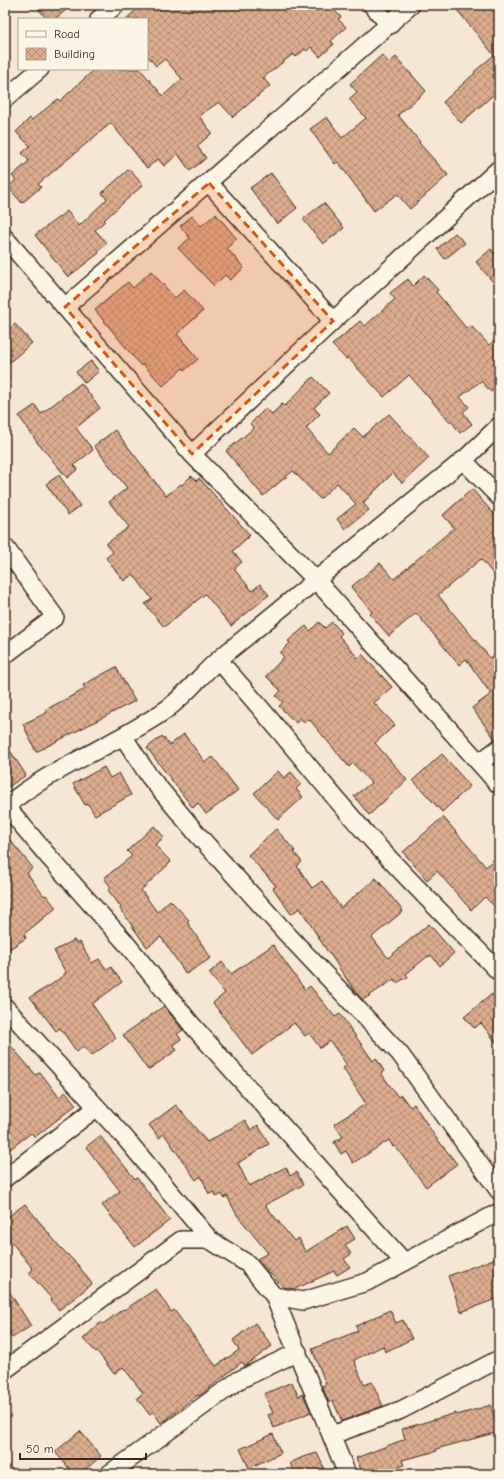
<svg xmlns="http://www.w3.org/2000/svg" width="504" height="1479" viewBox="0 0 504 1479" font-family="'Comic Neue',sans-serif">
<defs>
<pattern id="building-cross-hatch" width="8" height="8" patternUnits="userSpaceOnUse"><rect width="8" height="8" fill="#dcac8e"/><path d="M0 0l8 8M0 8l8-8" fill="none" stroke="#b48c73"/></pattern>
</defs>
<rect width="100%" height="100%" fill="#f6e6d4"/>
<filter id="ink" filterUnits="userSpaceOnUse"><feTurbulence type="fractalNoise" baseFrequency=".025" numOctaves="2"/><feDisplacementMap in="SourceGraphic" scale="8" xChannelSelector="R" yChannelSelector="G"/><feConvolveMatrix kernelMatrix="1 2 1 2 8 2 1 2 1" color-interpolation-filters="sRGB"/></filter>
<g filter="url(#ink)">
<path fill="url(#building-cross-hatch)" stroke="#3b2a1e" d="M35,5H72L55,19H47Z
M142,5H329L341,17L338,19L346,27L331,41L334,44L320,57L311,47L307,51L305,49L296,57L293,54L263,78L270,86L233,117L219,102L199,116L212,133L197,146L206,158L190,171L178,154L164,166L158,159L147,168L111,123L38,184L41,187L22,203L8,187L16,180L12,176L29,161L22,153L30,146L16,132L30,118L32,120L58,99L60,101L95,69H140L163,96L182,79L165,59L156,66L147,55V19H126Z
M453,5H499V90L461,123L443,102L475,73L474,72L494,55Z
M382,55L389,63L396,57L426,91L398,115L420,142L419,143L448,175L410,209L397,194L374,211L338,162L335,164L310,129L327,117L342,138L366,118L349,99L357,92L350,84Z
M129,169L143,185L104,220L105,221L95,230L107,243L98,251L99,253L68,277L35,235L67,211L79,226L107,199L102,193Z
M271,173L297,208L277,224L250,188Z
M324,203L344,228L323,244L303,219Z
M216,214L237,239L227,248L244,268L230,280L225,275L214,286L178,248L190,238L180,226L192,216L201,226Z
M455,233L465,243L445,259L437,249Z
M491,249L499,259V289L476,262Z
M151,271L175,298L184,290L203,311L177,334L198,359L185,370L183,368L163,386L143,364L141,366L95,310L128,282L133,288Z
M424,275L438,290L436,292L467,329L471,326L489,345L499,337V385L491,392L481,381L460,397L469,407L463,412L472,424L460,433L452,422L451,423L409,375L384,397L348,358L346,359L332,345L360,321L365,326L395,299L390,293L408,279L413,286Z
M15,324L32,343L5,366V333Z
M91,361L99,371L85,383L76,372Z
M313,377L329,393L314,408L320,414L306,428L328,453L354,428L363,437L389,414L429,458L402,483L393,473L363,503L369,510L345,529L337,519L356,504L337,483L320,499L293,471L263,496L226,451L254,428L250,424L266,408L272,414L282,404L285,406Z
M81,383L100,408L76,428L93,450L74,465L78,469L67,478L40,445H39L19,416L35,405L41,414Z
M115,430L166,496L181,484L182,485L191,476L197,481L199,478L250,535L233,551L242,562L234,569L252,591L260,584L269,595L231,626L205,594L164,627L145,604L152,599L133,574L124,581L106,558L113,552L106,544L129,527L109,502L127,488L94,446Z
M59,475L80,506L68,515L46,484Z
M472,489L499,520V581L481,559L438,595L490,658L499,652V738L495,739L472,708L491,694L466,659L459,665L416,613L389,636L370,614L372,612L351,587L380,563L394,579L454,528L443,515Z
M319,622L325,628L332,622L342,633L339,636L358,658L362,654L392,687L374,703L395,725L375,743L407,780L369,815L354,796L371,783L353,763L349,767L309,719L305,723L300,718L296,723L279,706L283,702L276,696L281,691L266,676L284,657L280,653L290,643L288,641L306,626L310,631Z
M116,667L135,701L36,752L23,724L46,713L45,710L85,689L83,685Z
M184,734L205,762L213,757L238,790L206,814L198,803L193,808L147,748L162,736L170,745Z
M5,743L26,775L5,789Z
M442,754L470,786L442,812L413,780Z
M104,767L110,778L119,773L131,795L95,815L88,804L85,805L73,784Z
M278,771L284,778L291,772L301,784L296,789L303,797L278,820L254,793Z
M443,817L486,867L499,854V911L485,897L471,910L437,871L427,880L403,852Z
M154,826L164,837L155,845L171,862L141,890L157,912L170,900L189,920L187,922L211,958L186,974L161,937L147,947L120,909L121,907L108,890L111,887L104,878L132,856L127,851Z
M276,829L295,851L294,852L302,862L297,866L312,888L322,881L341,908L376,878L403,911L372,937L388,958L429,924L454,953L440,966L431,955L429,957L428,956L406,974L408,977L396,983L394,979L363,1000L354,990L330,954H329L300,908L291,914L273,888L276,886L248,855Z
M5,834L33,868L27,873L44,896L46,895L56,908L24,934L26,938L5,952Z
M74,940L77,944L80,942L92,963L99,959L107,970L111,967L122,982L92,1004L116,1038L91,1056L84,1046L77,1052L60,1028L56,1031L30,997L51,985L66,973L54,951Z
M273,945L305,990L310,986L335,1017L340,1014L373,1061L376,1058L384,1071L381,1073L398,1097L401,1095L410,1107L414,1104L434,1135L457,1164L426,1187L395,1146L393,1147L389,1140L353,1163L346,1151L341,1154L334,1142L343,1137L334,1124L366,1104L343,1068L347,1065L330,1041L320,1048L309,1033L305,1036L294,1023L252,1055L213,1003L225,993L209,973L222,962L231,974Z
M492,994L499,1003V1046L481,1023L474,1028L464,1017Z
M164,1006L183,1030L177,1034L181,1039L173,1045L177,1050L148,1070L123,1035Z
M5,1039L36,1075L40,1072L59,1097L66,1092L76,1105L35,1137L31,1133L10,1149L5,1142Z
M176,1105L207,1142L245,1120L251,1130L258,1125L269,1144L238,1163L249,1186L286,1167L290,1176L297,1172L303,1185L265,1205L294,1241L299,1238L305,1252L347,1226L355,1239L345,1245L351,1254L344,1259L350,1267L337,1275L334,1271L295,1289L283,1287L257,1259L268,1253L237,1215L227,1196L224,1198L222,1194L217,1197L214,1192L209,1194L201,1176L196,1180L164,1134L159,1138L149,1125Z
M100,1136L135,1179L137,1178L170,1220L135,1247L102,1205L120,1191L86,1147Z
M25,1204L59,1246L78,1265L92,1284L59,1310L51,1301L52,1299L29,1273L33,1269L5,1234V1219Z
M499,1257V1298L461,1312L448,1276Z
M5,1285L31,1326L12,1338L5,1326Z
M156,1289L171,1312L174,1310L216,1366L239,1350L233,1340L255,1323L272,1346L245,1366L242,1362L199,1396L198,1395L161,1423L153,1412L149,1414L137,1398L143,1393L123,1367L114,1374L97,1351L96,1352L83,1339L101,1322L103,1324L123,1309L124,1310Z
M390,1310L396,1323L403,1320L412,1339L385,1352L383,1346L354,1360L364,1385L372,1382L383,1406L342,1421L333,1401L329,1403L322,1386L326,1384L312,1349L358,1331L356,1326Z
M292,1382L298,1396L303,1394L311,1412L274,1428L268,1415L273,1413L264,1394Z
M491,1405L498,1432L436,1449L437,1451L402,1460L404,1465L382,1474H363L356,1458L405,1439L402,1429L456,1413L457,1415Z
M80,1431L101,1456L80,1474H74L55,1452Z
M273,1434L281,1453L249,1468L240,1449Z
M317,1453L324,1468L319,1470L321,1474H295L290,1463L303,1457Z"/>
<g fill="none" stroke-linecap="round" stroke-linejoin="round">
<g stroke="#3b2a1e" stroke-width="20">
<path id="minor" d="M372,5L390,25
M99,19L116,5
M5,99L40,69
M209,183L333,321
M5,238L192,454L316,580L499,785
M65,307L411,5
M192,454L333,321L499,169
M463,460L499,497
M5,547L55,617L5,655
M218,660C272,718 319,782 372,840C413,885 457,928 499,972
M123,736L149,776L197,834L286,933L400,1054L499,1191
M479,763L499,748
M6,806L48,856L125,942L192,1025L404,1262
M5,807C53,766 115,746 167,709C187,694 204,671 224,655C305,589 386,523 467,457L499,426
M5,1007L126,1139L210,1240
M5,1178L97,1107
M274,1296L347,1474
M5,1370L181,1240H210L248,1264L274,1296L303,1301L367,1282L499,1212
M332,1435L401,1410L499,1359
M109,1474L239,1380L298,1352"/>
</g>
<use href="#minor" stroke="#fcf5e5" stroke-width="17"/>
</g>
</g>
<path fill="#df570d" fill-opacity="0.2" stroke="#df570d" stroke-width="3" stroke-dasharray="8 5" stroke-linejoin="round" d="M209,183L333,321L192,454L65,307Z"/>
<rect width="504" height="1479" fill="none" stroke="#fcf5e5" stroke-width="20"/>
<rect x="10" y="10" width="484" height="1459" fill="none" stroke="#3b2a1e" stroke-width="1.5" filter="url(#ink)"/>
<rect x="18" y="18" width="130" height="52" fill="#fcf5e5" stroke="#afa495"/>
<rect x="26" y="31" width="20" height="6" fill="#fcf5e5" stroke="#afa495"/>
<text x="54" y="38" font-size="12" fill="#3b2a1e">Road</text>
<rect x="26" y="48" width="20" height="12" fill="url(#building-cross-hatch)" stroke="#afa495"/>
<text x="54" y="58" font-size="12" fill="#3b2a1e">Building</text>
<path d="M20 1453v6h126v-6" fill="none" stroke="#3b2a1e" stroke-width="2"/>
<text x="26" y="1453" font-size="12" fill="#3b2a1e" stroke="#fcf5e5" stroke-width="3" paint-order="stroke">50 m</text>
</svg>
